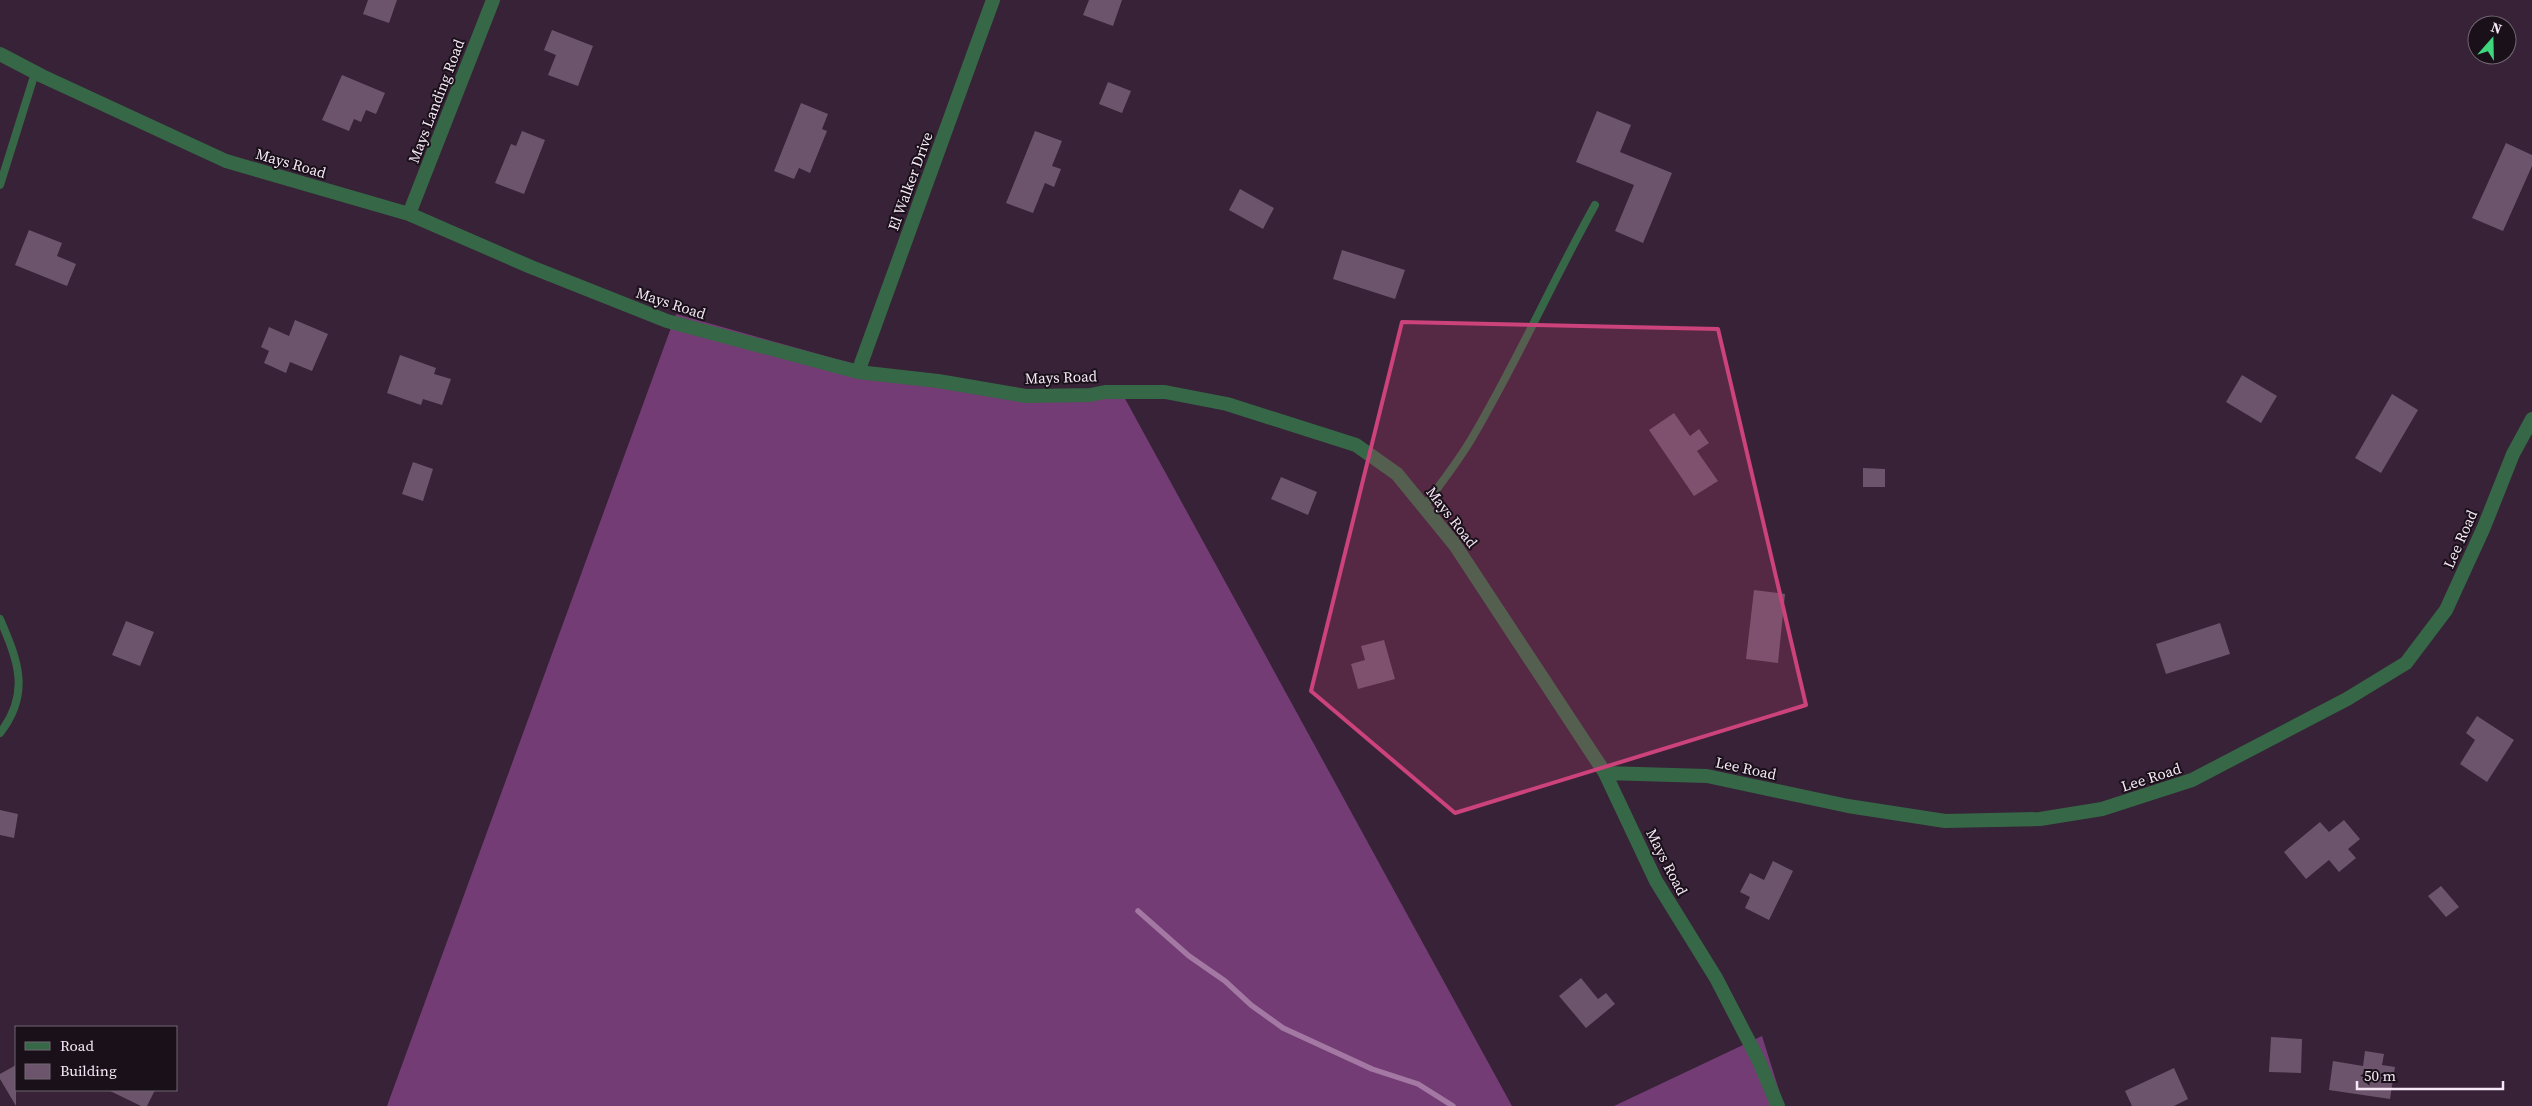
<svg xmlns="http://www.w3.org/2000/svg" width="2532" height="1106" viewBox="0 0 2532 1106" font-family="'Source Serif 4',serif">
<rect width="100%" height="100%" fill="#372237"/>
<path fill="#733c74" d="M676,314L836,359L961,390L1123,395L1512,1106H387Z
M1762,1036L1784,1106H1614Z"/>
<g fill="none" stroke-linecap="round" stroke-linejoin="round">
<path stroke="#a378a3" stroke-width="5.5" d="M1138,911L1189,956L1225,981L1251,1005L1283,1028L1372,1069L1418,1084L1453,1106"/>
</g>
<path fill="#6c556c" d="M368,0H397L389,23L363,14Z
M1089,0H1122L1113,26L1083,15Z
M552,30L593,46L578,86L548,75L556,55L544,50Z
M342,75L385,93L376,114L366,110L361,122L354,119L349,131L322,120Z
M1108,82L1131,91L1122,113L1099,104Z
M801,103L828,114L822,129L827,131L810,173L799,168L794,179L774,171Z
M1597,111L1631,125L1620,152L1672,173L1643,243L1615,231L1634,185L1576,162Z
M522,131L545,140L524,194L495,183L511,144L516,146Z
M1035,131L1062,141L1052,166L1061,169L1054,187L1045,183L1033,213L1006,203Z
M2506,143L2532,155V166L2503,231L2472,218Z
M1240,189L1274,208L1263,229L1229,210Z
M29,230L62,243L57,256L76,264L67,286L15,265Z
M1342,250L1405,270L1395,299L1333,279Z
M295,320L328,334L312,371L290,362L286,373L264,363L269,351L261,347L269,327L289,336Z
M400,355L436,368L434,374L451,379L442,405L423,399L421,405L387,393Z
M2242,375L2277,396L2261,423L2226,402Z
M2392,394L2418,410L2381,473L2355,458Z
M1674,413L1690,436L1699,429L1709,443L1697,451L1718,481L1694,496L1649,430Z
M413,462L433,469L423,501L402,494Z
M1863,468L1885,469V487H1863Z
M1281,477L1317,492L1308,515L1271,499Z
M1754,590L1785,594L1778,663L1746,659Z
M126,621L154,632L140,666L112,655Z
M2220,623L2230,654L2166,674L2156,644Z
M1384,640L1395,679L1358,689L1351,664L1365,660L1361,646Z
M2477,716L2514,740L2487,782L2460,764L2475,740L2466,733Z
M0,810L18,814L14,838L0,835Z
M2344,820L2360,839L2348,849L2356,858L2339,872L2329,860L2306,879L2284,852L2320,822L2329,832Z
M1773,861L1793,871L1769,920L1745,908L1750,897L1740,892L1750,873L1764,880Z
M2441,886L2459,907L2446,917L2428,896Z
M1581,978L1598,999L1606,993L1615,1004L1586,1028L1559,996Z
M2271,1037L2302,1039L2301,1073L2269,1072Z
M2365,1051L2384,1054L2382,1065L2395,1067L2390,1099L2329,1090L2333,1061L2363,1066Z
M16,1065V1106L0,1079V1074Z
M2174,1068L2188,1099L2174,1106H2132L2125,1091Z
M108,1090H155L147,1106H141Z"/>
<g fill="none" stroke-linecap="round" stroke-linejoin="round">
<path stroke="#366746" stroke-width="8" d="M0,185L35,73
M1424,507C1440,484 1458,462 1472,438C1517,362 1552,282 1595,205
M0,619C18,661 31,693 0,733"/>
<path stroke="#366746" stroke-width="14" d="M0,54L42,76L226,161L409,214L531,267L667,321L858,372L938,381L1026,396L1090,395L1105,392H1165L1227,404L1356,445L1397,474L1455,545L1605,773L1656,881L1716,978L1758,1059L1778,1106
M409,214L493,0
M858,372L993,0
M1605,773L1707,776L1848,806L1945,821L2040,819L2102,809L2192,780L2347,699L2406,663L2446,610L2484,527L2513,454L2532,419"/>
</g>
<path fill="#cc427a" fill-opacity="0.2" stroke="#cc427a" stroke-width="4" stroke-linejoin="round" d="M1402,322L1718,329L1806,705L1455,813L1311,691Z"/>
<g text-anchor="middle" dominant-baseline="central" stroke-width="4" stroke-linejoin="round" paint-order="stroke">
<g font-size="15" fill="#f6e8f6" stroke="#191019">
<text transform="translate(436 101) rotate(-69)">Mays Landing Road</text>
<text transform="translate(291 163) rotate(16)">Mays Road</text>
<text transform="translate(910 181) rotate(-70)">El Walker Drive</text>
<text transform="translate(671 303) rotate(18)">Mays Road</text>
<text transform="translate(1061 377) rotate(-2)">Mays Road</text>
<text transform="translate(1452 517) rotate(52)">Mays Road</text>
<text transform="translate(2460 539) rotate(-66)">Lee Road</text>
<text transform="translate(1746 768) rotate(12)">Lee Road</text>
<text transform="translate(2151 777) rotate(-18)">Lee Road</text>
<text transform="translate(1667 862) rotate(63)">Mays Road</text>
</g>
</g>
<rect x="15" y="1026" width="162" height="65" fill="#191019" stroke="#716671"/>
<rect x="25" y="1042" width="25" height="8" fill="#366746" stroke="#716671"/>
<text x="60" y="1051" font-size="15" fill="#f6e8f6">Road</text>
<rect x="25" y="1064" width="25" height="15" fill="#6c556c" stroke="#716671"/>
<text x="60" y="1076" font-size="15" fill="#f6e8f6">Building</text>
<g transform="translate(2492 40) rotate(20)"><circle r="24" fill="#191019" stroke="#716671"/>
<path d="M0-4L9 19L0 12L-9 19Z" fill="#3ed77d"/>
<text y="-8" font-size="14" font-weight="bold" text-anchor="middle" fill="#f6e8f6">N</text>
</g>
<path d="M2357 1081v8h146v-8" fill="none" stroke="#f6e8f6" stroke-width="2.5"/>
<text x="2364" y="1081" font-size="15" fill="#f6e8f6" stroke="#191019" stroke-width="4" paint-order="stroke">50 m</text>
</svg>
